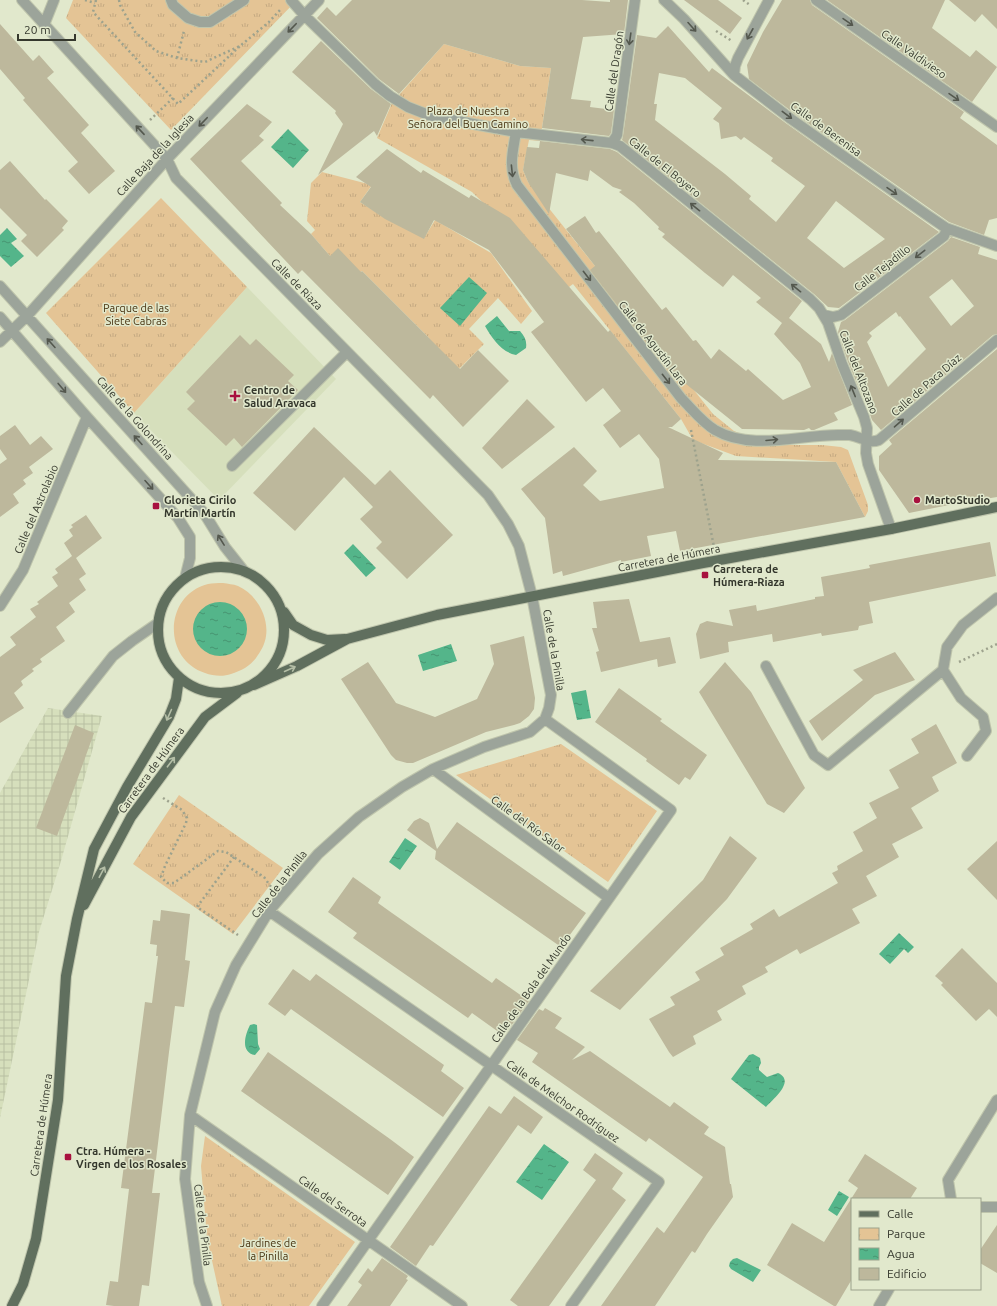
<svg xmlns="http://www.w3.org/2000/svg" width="997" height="1306" viewBox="0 0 997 1306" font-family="Ubuntu,sans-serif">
<defs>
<pattern id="industrial-grid" width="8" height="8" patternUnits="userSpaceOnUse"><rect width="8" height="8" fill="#d6dfbc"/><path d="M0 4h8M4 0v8" fill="none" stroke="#b8c0a2"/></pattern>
<pattern id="park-tufts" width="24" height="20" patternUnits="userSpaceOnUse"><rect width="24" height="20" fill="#e4c495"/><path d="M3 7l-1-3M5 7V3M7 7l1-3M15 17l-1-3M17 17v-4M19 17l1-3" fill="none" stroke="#c4a981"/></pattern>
<pattern id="water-ripples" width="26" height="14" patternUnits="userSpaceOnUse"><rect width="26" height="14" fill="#54b58a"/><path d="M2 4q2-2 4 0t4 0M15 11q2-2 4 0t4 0" fill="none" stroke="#469471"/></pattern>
</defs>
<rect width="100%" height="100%" fill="#e1e8cc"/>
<path fill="#d6dfbc" d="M247,287L336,379L219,500L134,413Z"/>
<path fill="url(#industrial-grid)" d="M48,708L102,716L61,861L39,932L0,1118V793Z"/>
<path fill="#e4c495" d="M223,583C228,584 233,584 238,586C256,594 269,616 266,636C265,644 261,651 256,658C250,666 241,671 231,674C223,677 213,676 205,673C162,659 164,595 208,584C212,583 218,583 223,583Z"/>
<path fill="url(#park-tufts)" d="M73,0H297L171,130L66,18Z
M444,44L520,66L551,68L540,141L529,140L523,170L528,182L713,414L734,431L768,445H822L841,447L848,450L868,505V511L865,517L836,462L736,456L693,440L681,419L573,284L569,287L472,192L377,138L392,103Z
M322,172L372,185L360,202L385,218L424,238L435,220L491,253L532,311L521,324L498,298L469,329L484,344L452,376L428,337L362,271L357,275L330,256L311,234L315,230L307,221L311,183Z
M161,198L247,287L134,413L46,313Z
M561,744L657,811L608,882L456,775Z
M179,795L283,868L233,934L133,864Z
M205,1136L355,1242L309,1306H222L207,1238L201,1166Z"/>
<path fill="url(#water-ripples)" d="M288,129L309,150L293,168L271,147Z
M7,228L17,239L11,243L24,256L11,267L0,256V235Z
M469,277L487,293L460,326L440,308Z
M497,316L509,331H520C525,337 527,341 526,348L516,355C501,352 492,338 485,326Z
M353,544L376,568L366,577L344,553Z
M193 629a27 27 0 1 1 54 0a27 27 0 1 1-54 0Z
M451,644L457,661L423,671L418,655Z
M586,690L591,718L577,720L571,693Z
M405,838L417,846L400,870L389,862Z
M899,933L914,947L908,953L904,949L890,964L879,954Z
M254,1024L257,1025L258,1044L260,1049L255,1055C240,1052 245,1035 250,1025Z
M753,1054L760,1058L761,1063L759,1067V1070L767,1077L778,1073C796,1081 773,1099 766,1107L731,1079L749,1055Z
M544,1144L569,1162L542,1200L516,1182Z
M839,1191L849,1197L837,1216L828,1210Z
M737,1258L761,1270L753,1282L731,1269L729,1266L730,1262L733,1259Z"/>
<path fill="#bdb89c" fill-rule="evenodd" d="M352,0H582L610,2V0H628L624,34L583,37L571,99L591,101L590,107L614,110L611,133L609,136L542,128L551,68L520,66L444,44L399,94L379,79L317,18L327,7L336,16Z
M684,0H718L742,18L730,34Z
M782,0H810L812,5L964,112L960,118L997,145V218L989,220L984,235L949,222L795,114L749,79L747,65L763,32Z
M827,0H945L932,28L970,57L976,50L997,67L972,102Z
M949,0H997V29L982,14L975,22Z
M0,24L33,61L39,55L54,72L47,78L89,125L81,133L115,171L89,194L68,171L78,162L23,100L25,98L0,69Z
M668,26L709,72L712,68L787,124L939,232L839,308L828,307L814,294L622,140L623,136L637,35L656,38ZM659,73L685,78L722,108L713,119L719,123L721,139L736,136L741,140L744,137L773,158L771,161L805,186L776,222L749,199L751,196L725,174L655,120L657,104H654ZM836,201L885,239L844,268L807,238Z
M321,41L371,89L391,104L377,136L374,131L318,175L343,124L335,113L336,111L292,72Z
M247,104L272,122L259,136L264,140L241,161L282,203L280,205L311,234L330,256L338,248L361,272L362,271L460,369L478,350L509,381L463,427L433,395L430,399L302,270L298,274L190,159Z
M540,141L610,149L617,152L802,301L789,318L821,344L829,362L832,353L852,405L834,413L838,420L814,430H811L809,428L804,430L742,429L666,368L590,270L595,266L566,229L585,216L596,233L599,231L662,310L666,307L693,341L696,340L711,359L719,349L746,371L748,369L783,400L811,387L800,363L774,334L782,323L756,302L761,298L733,275L723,287L705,273L662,237L665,234L658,229L659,227L634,203L619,192L622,190L613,187L590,170L588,181L556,173L549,214L528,182L523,170L527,147L539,148Z
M387,149L421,173L423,170L469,198L471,195L510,218L608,332L610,330L681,419L672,427H668L723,453L718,460L836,462L865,517L680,551L676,531L647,536L651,556L621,562V560L563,576L562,571L553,574L545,518L521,489L574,447L597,471L583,485L600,501L664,488L659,459L639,434L620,448L603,425L621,411L603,388L586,402L531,332L544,322L489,250L434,220L424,239L385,219L360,202L371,187L356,177Z
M10,161L45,200L46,199L68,221L62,228L64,230L37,257L21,241L27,235L0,208V170Z
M951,237L980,247L978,254L997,260V334L993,335L881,430L872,420L865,400H864L848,362L838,332L841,322L845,320L948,241ZM952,279L974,306L951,326L929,297ZM896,312L899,317L900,316L926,349L888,387L867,342L872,336L869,333Z
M240,335L250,345L256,339L294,375L288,381L298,390L242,447L234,438L226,446L187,409L195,401L186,392Z
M997,349V497L949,505L909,513L879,470V456L892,444L889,440Z
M527,399L555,427L502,469L482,448Z
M15,425L30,445L41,436L53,449L29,467L33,473L23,480L26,484L13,494L19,503L0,517V464L7,459L0,449V436Z
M314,427L375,485L390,470L453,535L407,579L376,548L382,542L360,519L373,507L344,477L295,531L253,493Z
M86,515L102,538L76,558L86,574L79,579L86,590L69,603L75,612L56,627L65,641L40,659L42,662L32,669L34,671L21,681L23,685L14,693L24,708L0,723V657L16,645L10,637L36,617L30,609L39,604L37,602L58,586L52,577L58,573L55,569L72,556L64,543L73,536L69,530L73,527L71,525Z
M990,542L996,576L869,602L873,623L859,626L858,630L822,636L821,633L773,642L772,634L728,642L729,652L700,659L696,634L700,624L707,621L733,626L729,610L756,605L757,611L815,599V597L824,596L821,577L870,568L869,565Z
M629,599L640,642L670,637L676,663L658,667L657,659L601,672L596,652L599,651L592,628H597L593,602Z
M524,636L535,698L534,709L529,716L520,723L514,725L486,732L413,763H407L396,760L391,755L341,679L368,662L396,703L435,717L477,699L494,664L490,645Z
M895,652L915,680L875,695L822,741L809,721L863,680L853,670Z
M725,662L751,692L805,788L784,813L767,804L699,692Z
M619,688L662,719L660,721L707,755L690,780L685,777L679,785L646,761L647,759L595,722Z
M936,724L957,763L932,777L939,791L911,808L923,828L892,844L899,857L866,876L877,896L852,909L860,923L800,954L797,949L765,967L768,972L742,986L746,994L717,1011L722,1020L693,1036L696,1044L673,1057L669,1052L649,1019L675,1005L670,997L700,980L695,972L724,955L720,948L753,929L750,924L774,909L779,917L838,883L832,873L838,870L837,866L863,851L853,832L877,818L869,803L899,788L889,770L919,753L911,739Z
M75,725L94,733L57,836L36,828Z
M420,818L429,823L437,849L457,822L586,913L561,947L435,859L436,851L407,830L414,821Z
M730,836L757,858L727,899L620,1010L590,991L703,880Z
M997,841V900L967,869Z
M353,877L381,897L378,903L392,913L492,983L496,978L529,1001L506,1033L502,1030L500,1033L472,1013L468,1018L353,938L357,933L328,912Z
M161,910L190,914L185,960L190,961L184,1007L175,1006L169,1052L152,1193H160L149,1286L142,1285L139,1306H114L106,1305L110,1281L118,1282L129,1189L121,1188L145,1002L152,1003L155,979L158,956H156L157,945L150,944L153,920L160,921Z
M962,948L997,983V1017L989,1009L976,1021L941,985L943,983L935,976Z
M293,969L310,981L316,974L444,1065L441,1071L464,1088L443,1117L291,1009L285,1016L268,1004Z
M545,1008L562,1018L555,1028L585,1047L572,1060L590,1051L670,1107L674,1102L692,1115L709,1127L704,1134L725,1147L730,1184H731L733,1197L707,1234L695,1253L692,1251L655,1306H601L657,1227L664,1233L703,1177L649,1138L646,1142L532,1062L538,1053L517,1040L539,1009L543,1011Z
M268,1052L390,1139L414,1157L388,1195L241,1091Z
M514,1096L543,1117L531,1134L518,1125L433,1246L430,1245L416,1266L390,1247L489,1106L501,1114Z
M595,1153L623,1173L612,1189L626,1200L549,1306H518L510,1300L596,1180L583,1170Z
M865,1154L917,1188L910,1199H852V1279L836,1306H834L767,1265L792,1223L824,1242L858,1188L848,1181Z
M997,1225V1273L980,1263V1250Z
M382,1258L408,1276L406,1279L408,1280L390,1306H347L362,1285L358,1282L368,1268L372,1272Z"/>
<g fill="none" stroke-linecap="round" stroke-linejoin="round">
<g stroke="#bfc5ac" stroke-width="12">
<path id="minor" d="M22,0L167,159L176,178L488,495L508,524L519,546L532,596L551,695L549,708L545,719L530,732L484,747L433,769L402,787L359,817L318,854L269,911L236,965L215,1012L190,1115L185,1179L199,1282L207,1306
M171,0L173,5L188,18L200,22H210L244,0
M291,0L304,15L375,84L390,96L408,107L431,116L516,132L612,143L620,146L810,299L819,308L828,323L842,364L864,417L867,428L866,453L868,464L891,529
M664,0L684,19L734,75L791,119L927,215L946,228L997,246
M816,0L997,127
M44,25L54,0
M734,75L735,66L738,58L769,0
M516,132C513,151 508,167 517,185L681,398C692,409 702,422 715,430C751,451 798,435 838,435C842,435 846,435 850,435C861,437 868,444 879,440L997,340
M612,143L617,135L635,0
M0,286L204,513L225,547L244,571
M824,315L833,317L841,315L944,236L946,231V228
M0,317L87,417L178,518L190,537V558L185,578
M0,342L27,316L167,159L319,0
M232,466L347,352
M0,606L23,570L87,417
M766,666L814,755L828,765L943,670
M68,713L113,656L132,641L158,623
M967,756L986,731L983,717L961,698L943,670L947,647L963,625L997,598
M433,769L609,898
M269,911L659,1182L571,1306
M190,1115L462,1306
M951,1199L948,1180L997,1100
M980,1207H997
M322,1306L671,810L545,719
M879,1306L889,1289"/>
</g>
<g stroke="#bfc5ac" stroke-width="12">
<path id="major" d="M158 630a63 63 0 1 1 126 0a63 63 0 1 1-126 0Z
M284,612L293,625L311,635L327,640L345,639
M254,685L297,666L347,639L437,615L703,563L891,529L997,507
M84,905L131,817L205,717L237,693
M12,1306L23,1284L36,1239L58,1100L66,976L77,919L94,849L127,787L169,717L176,699L179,678"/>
</g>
<path stroke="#9da28d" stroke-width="2.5" stroke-dasharray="2 3" stroke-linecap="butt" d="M85,0L95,3
M96,0L93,12L178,104L240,46
M119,0L120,5L135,32L156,51L177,58L205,62L240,46L269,22L280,10
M743,0L750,5
M716,31L732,41
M177,58L184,31
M150,120L173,98
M691,430L714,547
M959,662L997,644
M163,798L182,810L187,818L186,823L165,866L161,877L167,883H174L218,851L226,852L264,877L271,887
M234,857L197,907L238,935"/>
<use href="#minor" stroke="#9ca49a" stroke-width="10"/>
<use href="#major" stroke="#606f5e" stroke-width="10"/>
</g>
<defs><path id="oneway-shaft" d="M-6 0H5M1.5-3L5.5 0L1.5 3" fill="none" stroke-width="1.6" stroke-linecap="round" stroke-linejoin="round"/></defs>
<g stroke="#54584e">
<use href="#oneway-shaft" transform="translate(848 22) rotate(35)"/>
<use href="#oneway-shaft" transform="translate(692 27) rotate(48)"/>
<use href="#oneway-shaft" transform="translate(292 28) rotate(134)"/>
<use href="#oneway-shaft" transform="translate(750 34) rotate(119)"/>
<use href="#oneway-shaft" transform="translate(630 39) rotate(98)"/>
<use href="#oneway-shaft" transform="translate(954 97) rotate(35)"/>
<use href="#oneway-shaft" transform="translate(787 115) rotate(37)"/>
<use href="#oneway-shaft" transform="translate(203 122) rotate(134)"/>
<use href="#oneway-shaft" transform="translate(140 130) rotate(-133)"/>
<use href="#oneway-shaft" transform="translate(587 140) rotate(-174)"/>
<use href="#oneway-shaft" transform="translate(512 171) rotate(84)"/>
<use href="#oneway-shaft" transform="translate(892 191) rotate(35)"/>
<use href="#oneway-shaft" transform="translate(695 207) rotate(-141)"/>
<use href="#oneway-shaft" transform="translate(920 254) rotate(142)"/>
<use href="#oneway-shaft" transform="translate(587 276) rotate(52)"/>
<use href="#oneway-shaft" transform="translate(796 288) rotate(-141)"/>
<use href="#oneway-shaft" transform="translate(51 343) rotate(-132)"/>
<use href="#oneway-shaft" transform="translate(666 379) rotate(52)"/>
<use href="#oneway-shaft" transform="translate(62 388) rotate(50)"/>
<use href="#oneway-shaft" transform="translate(853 391) rotate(-112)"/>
<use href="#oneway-shaft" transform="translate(899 423) rotate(-41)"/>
<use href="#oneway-shaft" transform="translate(138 440) rotate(-132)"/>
<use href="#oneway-shaft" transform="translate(772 440) rotate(-5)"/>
<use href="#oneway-shaft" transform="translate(149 485) rotate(48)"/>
<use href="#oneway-shaft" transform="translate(221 540) rotate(-122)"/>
</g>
<g stroke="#b4bea6">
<use href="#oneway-shaft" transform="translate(290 669) rotate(-24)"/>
<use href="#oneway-shaft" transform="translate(169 715) rotate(114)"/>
<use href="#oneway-shaft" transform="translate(171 762) rotate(-53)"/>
<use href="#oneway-shaft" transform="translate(102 872) rotate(-62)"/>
</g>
<g fill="#a8113f" stroke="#e1e8cc" stroke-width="1.5">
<path d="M233 390h4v4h4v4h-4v4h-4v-4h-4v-4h4z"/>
<circle cx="917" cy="500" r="4"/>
<rect x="152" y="502" width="8" height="8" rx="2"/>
<rect x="701" y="571" width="8" height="8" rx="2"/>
<rect x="64" y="1153" width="8" height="8" rx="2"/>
</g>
<g text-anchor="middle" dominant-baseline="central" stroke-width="3" stroke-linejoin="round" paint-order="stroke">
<g font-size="11" fill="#35382d" stroke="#e1e8cc">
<text transform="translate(914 54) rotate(35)">Calle Valdivieso</text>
<text transform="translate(614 71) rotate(-82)">Calle del Dragón</text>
<text transform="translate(826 129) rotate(36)">Calle de Berenisa</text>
<text transform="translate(155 155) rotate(-47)">Calle Baja de la Iglesia</text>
<text transform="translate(665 167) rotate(39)">Calle de El Boyero</text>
<text transform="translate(882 268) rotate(-38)">Calle Tejadillo</text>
<text transform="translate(297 284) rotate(45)">Calle de Riaza</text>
<text transform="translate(653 343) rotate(52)">Calle de Agustín Lara</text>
<text transform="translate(859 372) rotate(69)">Calle del Altozano</text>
<text transform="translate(926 385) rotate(-41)">Calle de Paca Díaz</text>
<text transform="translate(135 418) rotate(48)">Calle de la Golondrina</text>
<text transform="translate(36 509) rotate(-67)">Calle del Astrolabio</text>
<text transform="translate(669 558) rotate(-11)">Carretera de Húmera</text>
<text transform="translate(554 650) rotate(80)">Calle de la Pinilla</text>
<text transform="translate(151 770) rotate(-54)">Carretera de Húmera</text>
<text transform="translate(528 824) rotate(36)">Calle del Río Salor</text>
<text transform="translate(279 884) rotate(-52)">Calle de la Pinilla</text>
<text transform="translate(531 988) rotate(-55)">Calle de la Bola del Mundo</text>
<text transform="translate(563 1101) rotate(35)">Calle de Melchor Rodríguez</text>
<text transform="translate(41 1125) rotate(-82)">Carretera de Húmera</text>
<text transform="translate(333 1201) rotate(35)">Calle del Serrota</text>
<text transform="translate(203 1225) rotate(83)">Calle de la Pinilla</text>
</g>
<g font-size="11" fill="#493412" stroke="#e1e8cc">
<text x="468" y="111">Plaza de Nuestra<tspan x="468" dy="13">Señora del Buen Camino</tspan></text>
<text x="136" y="308">Parque de las<tspan x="136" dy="13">Siete Cabras</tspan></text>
<text x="268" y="1243">Jardines de<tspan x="268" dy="13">la Pinilla</tspan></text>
</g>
<g font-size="11" font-weight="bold" fill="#35382d" stroke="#e1e8cc" text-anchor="start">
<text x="244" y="390">Centro de<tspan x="244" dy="13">Salud Aravaca</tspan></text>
<text x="164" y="500">Glorieta Cirilo<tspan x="164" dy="13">Martín Martín</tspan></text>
<text x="925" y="500">MartoStudio</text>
<text x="713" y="569">Carretera de<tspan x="713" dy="13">Húmera-Riaza</tspan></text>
<text x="76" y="1151">Ctra. Húmera -<tspan x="76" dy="13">Virgen de los Rosales</tspan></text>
</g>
</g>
<rect x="851" y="1198" width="130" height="92" fill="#e1e8cc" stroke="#9ca28c"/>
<rect x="859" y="1211" width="20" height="6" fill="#606f5e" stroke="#9ca28c"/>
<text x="887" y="1218" font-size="12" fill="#35382d">Calle</text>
<rect x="859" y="1228" width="20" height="12" fill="url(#park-tufts)" stroke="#9ca28c"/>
<text x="887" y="1238" font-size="12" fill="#35382d">Parque</text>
<rect x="859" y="1248" width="20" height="12" fill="url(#water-ripples)" stroke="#9ca28c"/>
<text x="887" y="1258" font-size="12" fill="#35382d">Agua</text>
<rect x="859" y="1268" width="20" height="12" fill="#bdb89c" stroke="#9ca28c"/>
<text x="887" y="1278" font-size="12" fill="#35382d">Edificio</text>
<path d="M18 34v6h57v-6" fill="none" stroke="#35382d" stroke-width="2"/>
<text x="24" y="34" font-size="12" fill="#35382d" stroke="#e1e8cc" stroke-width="3" paint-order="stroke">20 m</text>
</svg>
